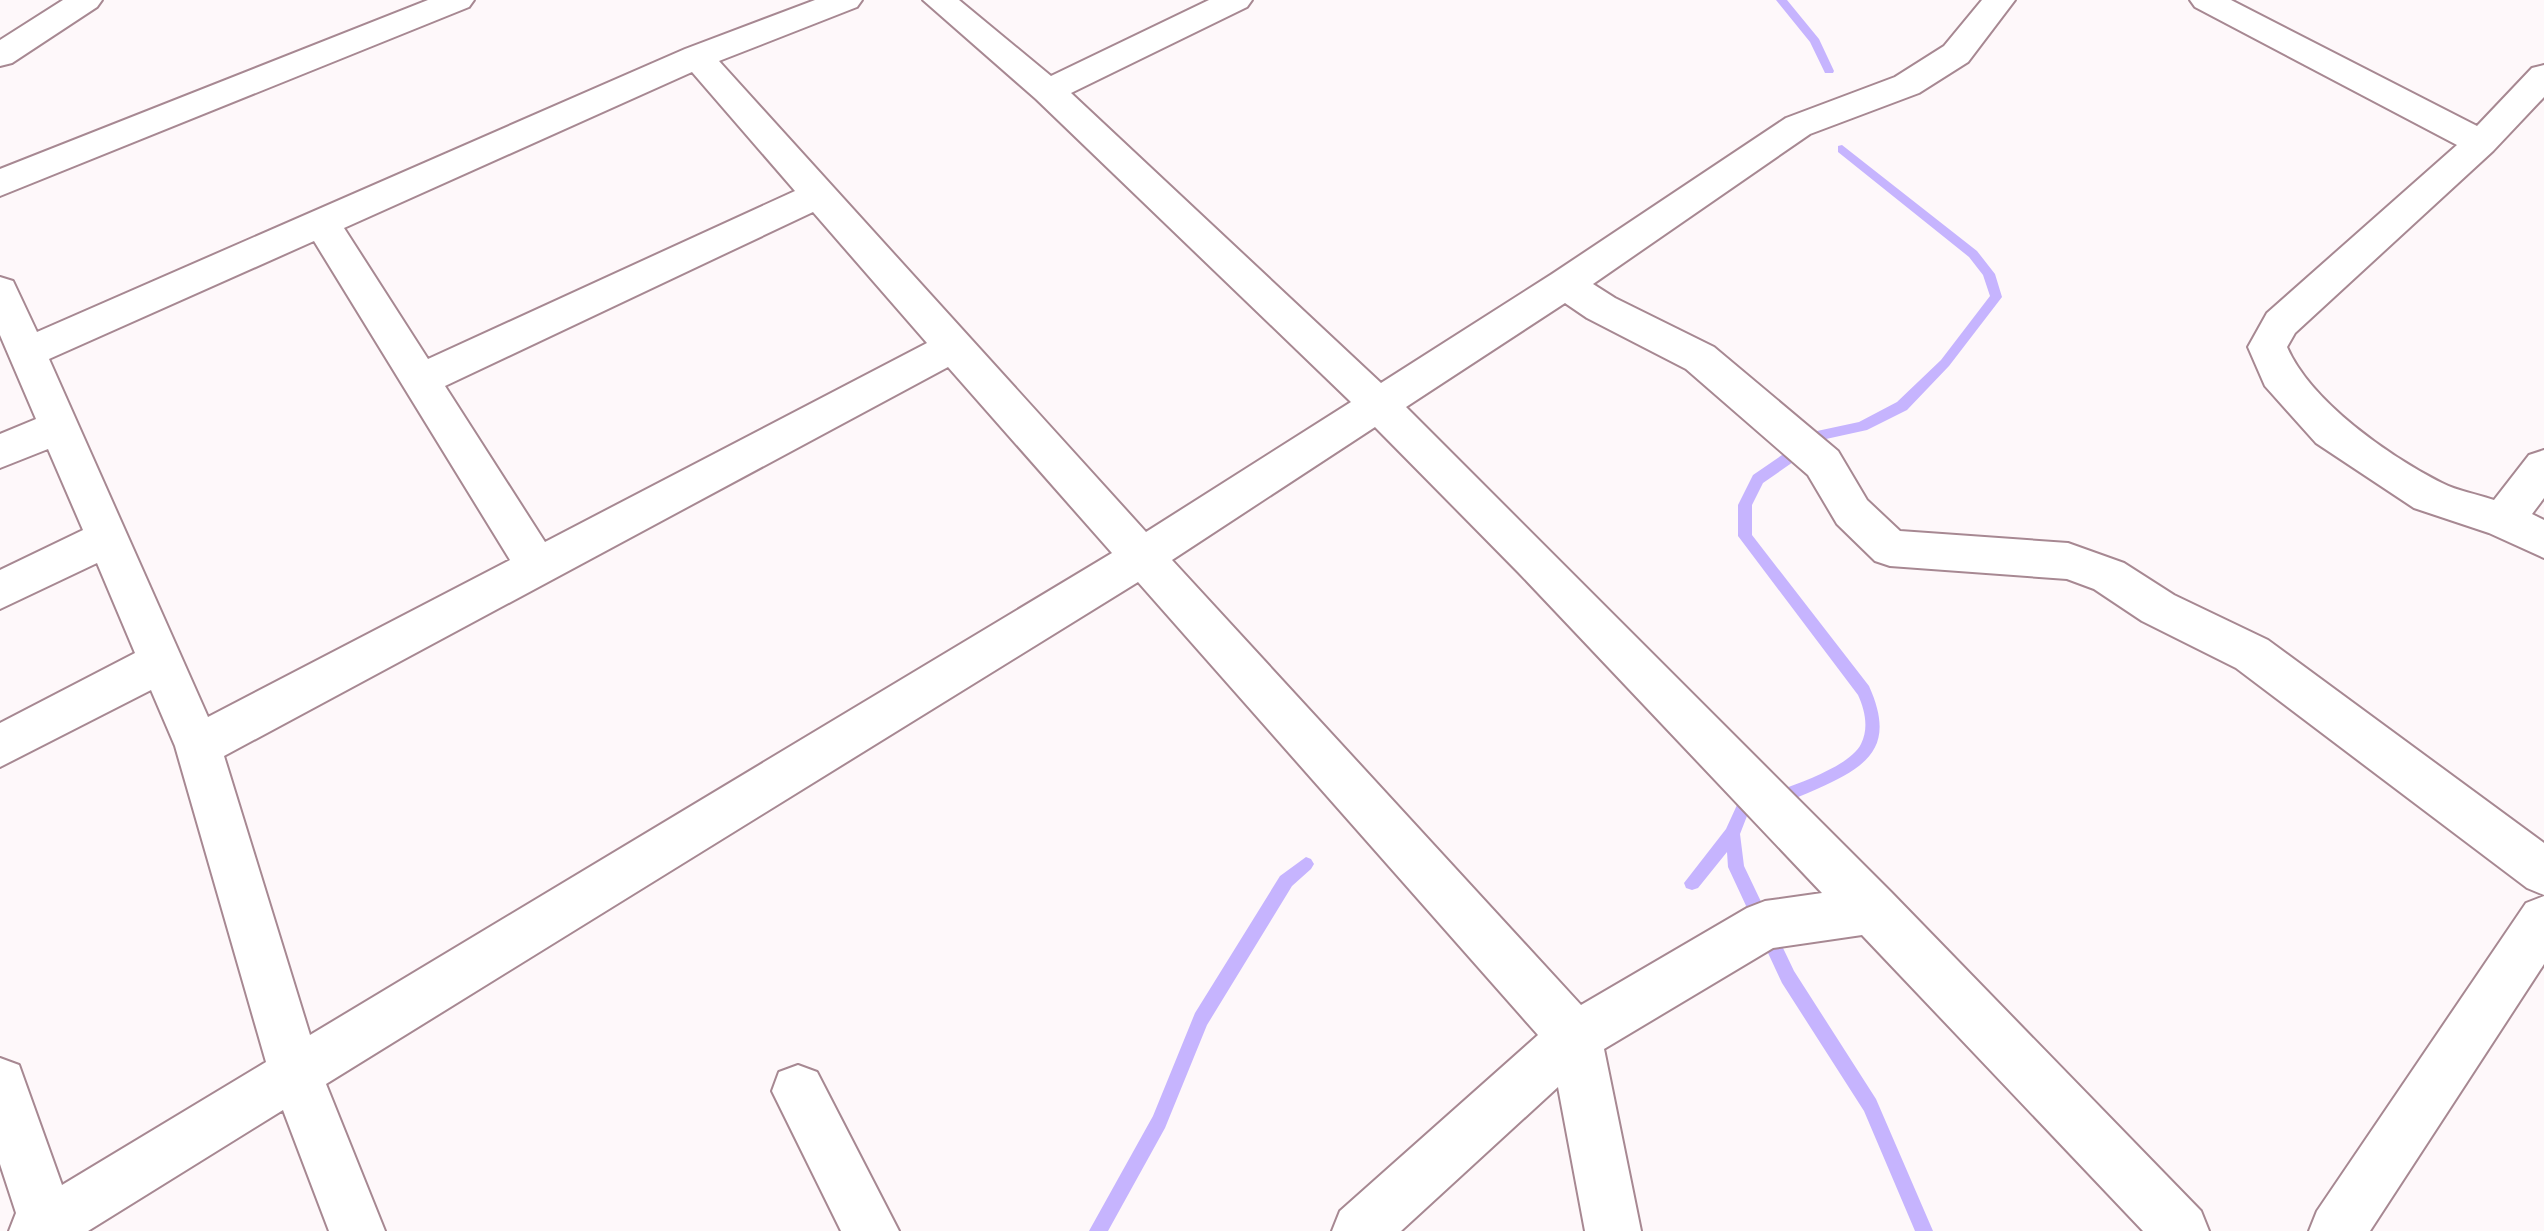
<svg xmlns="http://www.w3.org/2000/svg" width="2544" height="1231" viewBox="0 0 2544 1231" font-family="'Work Sans',sans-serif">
<rect width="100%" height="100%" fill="#fef8fa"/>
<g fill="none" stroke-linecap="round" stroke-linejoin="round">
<path fill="#c6b4fe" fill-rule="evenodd" d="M1776,0H1787L1819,39L1834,71L1833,73H1825L1810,42Z
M1842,145L1977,251L1995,274L2002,297L1949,366L1907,410L1867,430L1826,439L1763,483L1752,505V535L1869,686C1896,746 1869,766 1817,789C1794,799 1771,809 1747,816L1740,834L1744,866L1794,971L1876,1099L1933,1231H1915L1864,1111L1782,983L1728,867L1727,852L1698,888L1692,890L1686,888L1684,883L1726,829L1737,805C1766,794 1847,772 1861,744C1869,728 1865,710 1858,695L1738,536V505L1753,475L1817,431L1859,422L1897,402L1941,360L1990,296L1983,275L1969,257L1838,152V146Z
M1306,857L1311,859L1314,864L1311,869L1292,886L1207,1025L1165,1128L1108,1231H1089L1153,1116L1195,1013L1280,876Z"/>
<g stroke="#a78892" stroke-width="4">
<path id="street" d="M63,0H102L97,7L12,63L0,66V40Z
M428,0H474L469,7L0,196V169Z
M815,0H862L857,7L719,61L1146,532L1351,402L1036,99L923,0H959L1051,76L1209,0H1252L1247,7L1071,93L1381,383L1552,274L1786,118L1895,77L1944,46L1982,0H2015L1968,62L1919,93L1810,134L1593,284L1615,298L1714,347L1838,451L1867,500L1900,531L2068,543L2124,563L2174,595L2268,640L2544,843V895L2527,888L2236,668L2142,621L2094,589L2067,579L1890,566L1875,561L1837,524L1808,475L1686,369L1587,318L1565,303L1406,407L1891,892L2201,1211L2209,1231H2143L1862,935L1773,948L1604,1049L1641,1231H1585L1558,1087L1401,1231H1332L1340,1211L1538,1035L1138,582L326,1084L385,1231H329L283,1110L88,1231H9L16,1213L0,1164V1058L19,1065L62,1185L266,1062L175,746L151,690L0,767V723L135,653L97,563L0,609V570L83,530L48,449L0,468V434L36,419L0,335V277L13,281L37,332L685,49ZM692,72L795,191L428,359L344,228ZM813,212L927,343L545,542L445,386ZM314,241L510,560L208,717L49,359ZM948,367L1112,553L310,1035L224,756ZM1375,427L1518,572L1822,893L1765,901L1747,908L1581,1005L1172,560Z
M2190,0H2231L2477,126L2532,68L2544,65V97L2493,151L2295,333L2287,347C2311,402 2389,456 2442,483C2457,491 2477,494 2494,500L2529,455L2544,450V498L2532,514L2544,520V558L2489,533L2414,508L2316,443L2265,386L2248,347L2267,313L2457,145L2195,7Z
M2544,896V964L2370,1231H2309L2317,1211L2526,903Z
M798,1065L817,1072L899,1231H841L772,1091L779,1072Z"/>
</g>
<use href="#street" fill="#fff" fill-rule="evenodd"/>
</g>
</svg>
